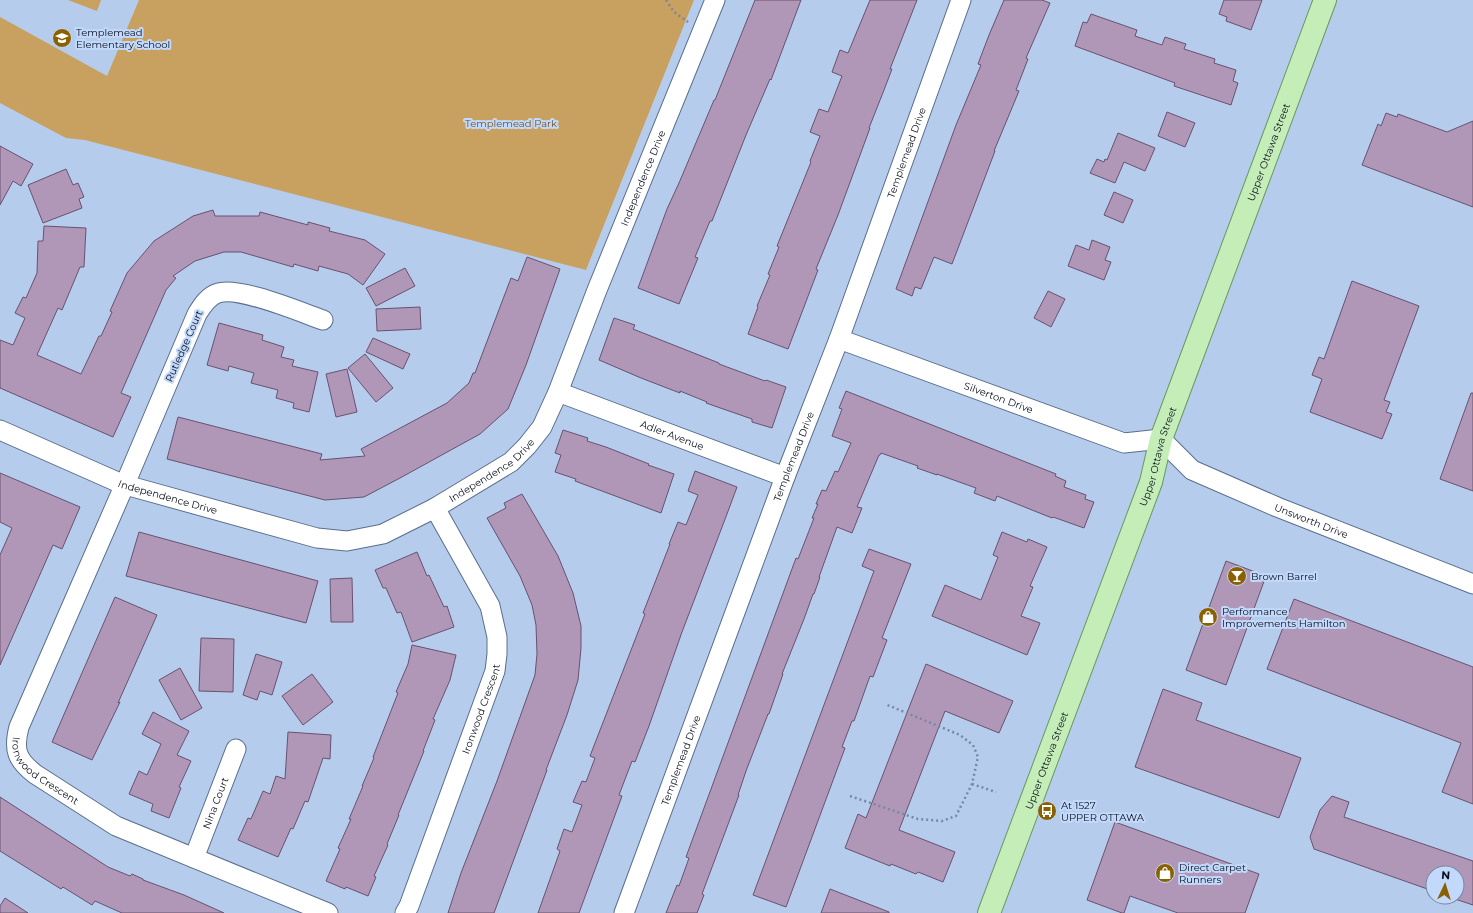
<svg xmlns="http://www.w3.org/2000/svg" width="1473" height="913" viewBox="0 0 1473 913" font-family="Montserrat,sans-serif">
<rect width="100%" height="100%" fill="#b5cced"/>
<path fill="#c8a05f" d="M68,0H101L97,11Z
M139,0H694L586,270L85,140L66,138L0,103V17L107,76Z"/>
<path fill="#b097b7" stroke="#68526f" d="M755,0H801L771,80L770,79L746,135L712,221H710L695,257L698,258L679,304L638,288L667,209L679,183L714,100H715Z
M870,0H917L890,69H892L884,90L869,128H870L838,215L816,269L818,270L788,349L748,334L758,307L757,306L770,275L768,274L779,247L777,246L811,162L810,161L820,136L810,132L819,109L828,112L842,76L832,72L840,50L848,53Z
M1004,0H1042L1050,3L1026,58L1028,59L1016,90L1019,91L994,151H995L952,264L934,257L921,289L915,287L912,296L896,289L956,125L981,65L978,64L989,35Z
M1224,0H1262L1251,30L1226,21L1227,17L1219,14Z
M1091,14L1137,30L1135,36L1162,45L1165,37L1186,44L1184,49L1215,59L1214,63L1236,70L1233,81L1238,83L1231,105L1174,86L1175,83L1075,46L1083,22L1087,23Z
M1167,112L1195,123L1185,147L1158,136Z
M1386,113L1397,117L1398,114L1447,132L1473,121V207L1362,165L1378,124L1381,126Z
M1118,133L1155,148L1145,171L1124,162L1115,183L1090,173L1097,159L1104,162L1105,159L1107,160Z
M0,146L33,164L21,186L13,181L0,205Z
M66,169L73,185L78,183L84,197L79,199L82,208L43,223L28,185Z
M1114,192L1133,200L1123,223L1104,215Z
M213,210L215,216H259L260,212L308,225V222L330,228L329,231L365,240L385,254L363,285L348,274L319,266L318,271L294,264L293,267L241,252H224L195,261L173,276L176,278L166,290L121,393L131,397L113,437L0,388V340L13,345L25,318L15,313L23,297L26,298L37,273L38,241H43L44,226L86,228L84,267H80L62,310L58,308L37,355L81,374L99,336H101L112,312L110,311L127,273L154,241L193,216Z
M1092,240L1110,247L1105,260L1111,262L1104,280L1068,266L1076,245L1089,250Z
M527,257L560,269L526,365L508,409L480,434L400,478L364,497L325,500L167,459L178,417L322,454L320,460L365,456L361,449L447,403L469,383L473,373H475L511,278L518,281Z
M405,268L415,286L376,306L366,288Z
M1352,281L1419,306L1384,400L1390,402L1386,412L1392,414L1382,439L1310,412L1322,379L1312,375L1319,357L1324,359Z
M1048,291L1065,299L1051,327L1034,318Z
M420,307L421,329L377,331L376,309Z
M614,318L635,325L633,329L719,363V364L765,381L766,380L786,387L772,428L752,422V419L706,403L707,402L680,391V393L641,378L599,360Z
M219,323L263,335L262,340L284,347L281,357L294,360L292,366L318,372L309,412L293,408L294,403L276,398L278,390L251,383L254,373L229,366L228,371L207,365Z
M373,338L410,354L403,369L366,352Z
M365,354L393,388L376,402L348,368Z
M347,369L357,412L336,417L326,374Z
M846,391L1056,474L1055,476L1066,481L1064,487L1086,495L1085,499L1094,502L1084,528L1053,517L1052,518L997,496L995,501L974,493L976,488L937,474V475L917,468L918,466L881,453L880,455H879L857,507L862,508L852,533L837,527L819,577H820L814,594H813L804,619L782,674H783L769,714H768L746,771L738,795H739L702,894L704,895L697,913H666L677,885L679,886L689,858L686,857L796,558L798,559L814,518H812L818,504H816L822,490L826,491L835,471L838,472L851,443L832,436L842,409L839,408Z
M1471,393H1473V491L1440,479Z
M563,430L588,438L587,441L606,447L649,464L648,465L674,474L661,513L575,481L576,479L555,472L561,455L555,453Z
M695,471L737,487L727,514L682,632L649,726L635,762L632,761L619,795L622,796L579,913H538L560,851L557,849L564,829L572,832L582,805L573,802L582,781L586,782L595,758L590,756L645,614L643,613L670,544H669L678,522L686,525L698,495L688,491Z
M0,473L80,507L62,549L53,545L0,665V555L12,528L0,522Z
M522,494L558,556L573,593L581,626V648L578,680L567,715L546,770H547L494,913H448L461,873L497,781L535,675L537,654L536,625L532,605L520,576L487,518L506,508L504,503Z
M139,532L318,581L306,623L126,576Z
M1002,532L1027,542L1028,539L1047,547L1030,586L1033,587L1021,616L1040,623L1027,655L932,616L945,585L981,600L998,557L993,555Z
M869,549L911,564L882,638L887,640L873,677L870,676L854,721H852L842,747L845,748L786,907L753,895L874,571L862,566Z
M417,552L427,576L429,575L444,607L447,606L454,627L412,642L401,612L397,613L386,588H383L375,570Z
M1226,561L1266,576L1226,685L1186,670Z
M352,578L353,622H331L330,579Z
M115,597L157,615L118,703L120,702L92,760L52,742Z
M1294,599L1473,667V804L1442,792L1461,743L1267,669Z
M201,638L234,639L233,692L199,691Z
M412,645L456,655L450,680L433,719L435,720L423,751H424L398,815H399L387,844L388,845L374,876L376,877L368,896L346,887L345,889L326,881L340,849L338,848L351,819H349L363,786H362L374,758L373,757L398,693L396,692L408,664Z
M256,654L282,662L272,695L260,691L257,700L243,695Z
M926,664L1013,701L999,733L945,711L899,830L955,852L943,882L918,872L916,874L891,864L890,866L845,848L858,814L866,818Z
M180,668L202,708L181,720L159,680Z
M312,674L333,702L303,725L282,696Z
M1163,689L1202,703L1196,720L1301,758L1279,818L1135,767Z
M153,712L189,731L177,755L191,761L179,787L181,788L169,818L151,811L153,804L129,794L139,771L147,775L161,744L142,734Z
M288,732L331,735L330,759L323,758L308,802L305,801L293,829L291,828L278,857L238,840L248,818L251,819L263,791L270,794L276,776L285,779Z
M1332,796L1349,802L1344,817L1473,861V905L1449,897H1457V873H1433V891L1314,849L1310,837L1320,810Z
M0,797L108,867L130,876L132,874L143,879V880L184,895L224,913H122L95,901L92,905L63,887L61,889L0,851Z
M1115,822L1259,874L1245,913H1178L1130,896L1124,913H1122L1087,900Z
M830,889L889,912V913H821Z
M5,898L28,913H0V906Z"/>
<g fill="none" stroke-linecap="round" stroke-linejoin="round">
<g stroke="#5a6e8c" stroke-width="21">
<g id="minor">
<path id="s1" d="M323,320C300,312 239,286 218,293C208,296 202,306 197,314L125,484L19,727C13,750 17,760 35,774L116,826L328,913"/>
<path id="s2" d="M839,339L1124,443L1161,439L1192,470L1277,507L1473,584"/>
<path id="s3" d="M558,392L785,477"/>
<path id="s4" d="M0,430L122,484L317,538L347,541L383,534L435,508L511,462L527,446L542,427L558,392L597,290L715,0"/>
<path id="s5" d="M194,858L236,749"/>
<path id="s6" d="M405,913L409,906L495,671L497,654V637L490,606L435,508"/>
<path id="s7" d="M624,913L785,477L839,339L961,0"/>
</g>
</g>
<g stroke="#699862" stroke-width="24">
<g id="major">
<path id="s8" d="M989,913L1151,482L1161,439L1325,0"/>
</g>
</g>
<path stroke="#7788a1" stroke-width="2.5" stroke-dasharray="2 3" stroke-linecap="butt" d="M666,0L674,12L688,22
M972,784L996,792
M850,796L918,819L942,821L956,816L972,784L978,757L973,745L960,735L885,704"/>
<use href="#minor" stroke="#fff" stroke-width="19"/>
<use href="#major" stroke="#c4edb8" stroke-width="22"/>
</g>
<defs>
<g id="school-disc" transform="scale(1)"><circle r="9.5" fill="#8a6000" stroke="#c2d9fb"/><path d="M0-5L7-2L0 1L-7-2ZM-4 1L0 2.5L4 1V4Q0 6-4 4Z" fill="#fff"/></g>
<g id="bar-disc" transform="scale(1)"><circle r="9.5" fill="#8a6000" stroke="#c2d9fb"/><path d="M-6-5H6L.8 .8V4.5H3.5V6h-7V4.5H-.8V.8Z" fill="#fff"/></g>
<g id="shop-disc" transform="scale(1)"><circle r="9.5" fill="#8a6000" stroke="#c2d9fb"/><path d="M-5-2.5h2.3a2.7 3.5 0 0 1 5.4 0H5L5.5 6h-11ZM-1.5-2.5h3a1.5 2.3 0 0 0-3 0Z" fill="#fff"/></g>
<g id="bus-disc" transform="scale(1)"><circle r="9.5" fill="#8a6000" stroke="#c2d9fb"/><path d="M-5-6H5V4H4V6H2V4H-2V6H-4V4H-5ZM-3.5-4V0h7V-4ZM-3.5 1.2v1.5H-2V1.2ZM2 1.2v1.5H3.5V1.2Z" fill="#fff"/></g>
</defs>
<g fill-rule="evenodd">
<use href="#school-disc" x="62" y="38"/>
<use href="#bar-disc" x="1237" y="576"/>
<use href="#shop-disc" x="1208" y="617"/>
<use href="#bus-disc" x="1047" y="811"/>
<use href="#shop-disc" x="1165" y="873"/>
</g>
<g text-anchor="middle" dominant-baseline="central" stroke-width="4" stroke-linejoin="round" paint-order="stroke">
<g font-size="10" fill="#080f1b" stroke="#c2d9fb" text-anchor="start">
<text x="76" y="32">Templemead<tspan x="76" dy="12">Elementary School</tspan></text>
<text x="1251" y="576">Brown Barrel</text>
<text x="1222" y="611">Performance<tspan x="1222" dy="12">Improvements Hamilton</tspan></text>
<text x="1061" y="805">At 1527<tspan x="1061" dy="12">UPPER OTTAWA</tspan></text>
<text x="1179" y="867">Direct Carpet<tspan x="1179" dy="12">Runners</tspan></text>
</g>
<g font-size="10" fill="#6f521d" stroke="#c2d9fb">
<text x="511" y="123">Templemead Park</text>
</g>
<g font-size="10" fill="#080f1b" stroke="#c2d9fb">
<text stroke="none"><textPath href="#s8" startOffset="811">Upper Ottawa Street</textPath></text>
<text stroke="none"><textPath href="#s7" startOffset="811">Templemead Drive</textPath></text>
<text stroke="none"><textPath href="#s4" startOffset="865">Independence Drive</textPath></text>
<text transform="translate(184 346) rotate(-66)">Rutledge Court</text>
<text stroke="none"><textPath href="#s2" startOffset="170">Silverton Drive</textPath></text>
<text stroke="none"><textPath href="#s3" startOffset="122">Adler Avenue</textPath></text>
<text stroke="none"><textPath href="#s7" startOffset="487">Templemead Drive</textPath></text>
<text stroke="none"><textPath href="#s8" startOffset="487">Upper Ottawa Street</textPath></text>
<text stroke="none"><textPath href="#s4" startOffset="529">Independence Drive</textPath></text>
<text stroke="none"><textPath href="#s4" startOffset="181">Independence Drive</textPath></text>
<text stroke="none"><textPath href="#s2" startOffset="514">Unsworth Drive</textPath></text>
<text stroke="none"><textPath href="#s6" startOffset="218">Ironwood Crescent</textPath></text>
<text stroke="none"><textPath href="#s7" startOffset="163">Templemead Drive</textPath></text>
<text stroke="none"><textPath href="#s8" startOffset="163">Upper Ottawa Street</textPath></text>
<text stroke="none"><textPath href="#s1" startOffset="647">Ironwood Crescent</textPath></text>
<text stroke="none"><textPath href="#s5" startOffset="59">Nina Court</textPath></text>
</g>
</g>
<g transform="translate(1445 885) rotate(4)"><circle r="19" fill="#c2d9fb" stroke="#7888a1"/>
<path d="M0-3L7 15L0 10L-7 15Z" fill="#8a6000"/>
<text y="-6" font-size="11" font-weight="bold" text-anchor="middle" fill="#080f1b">N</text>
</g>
</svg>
